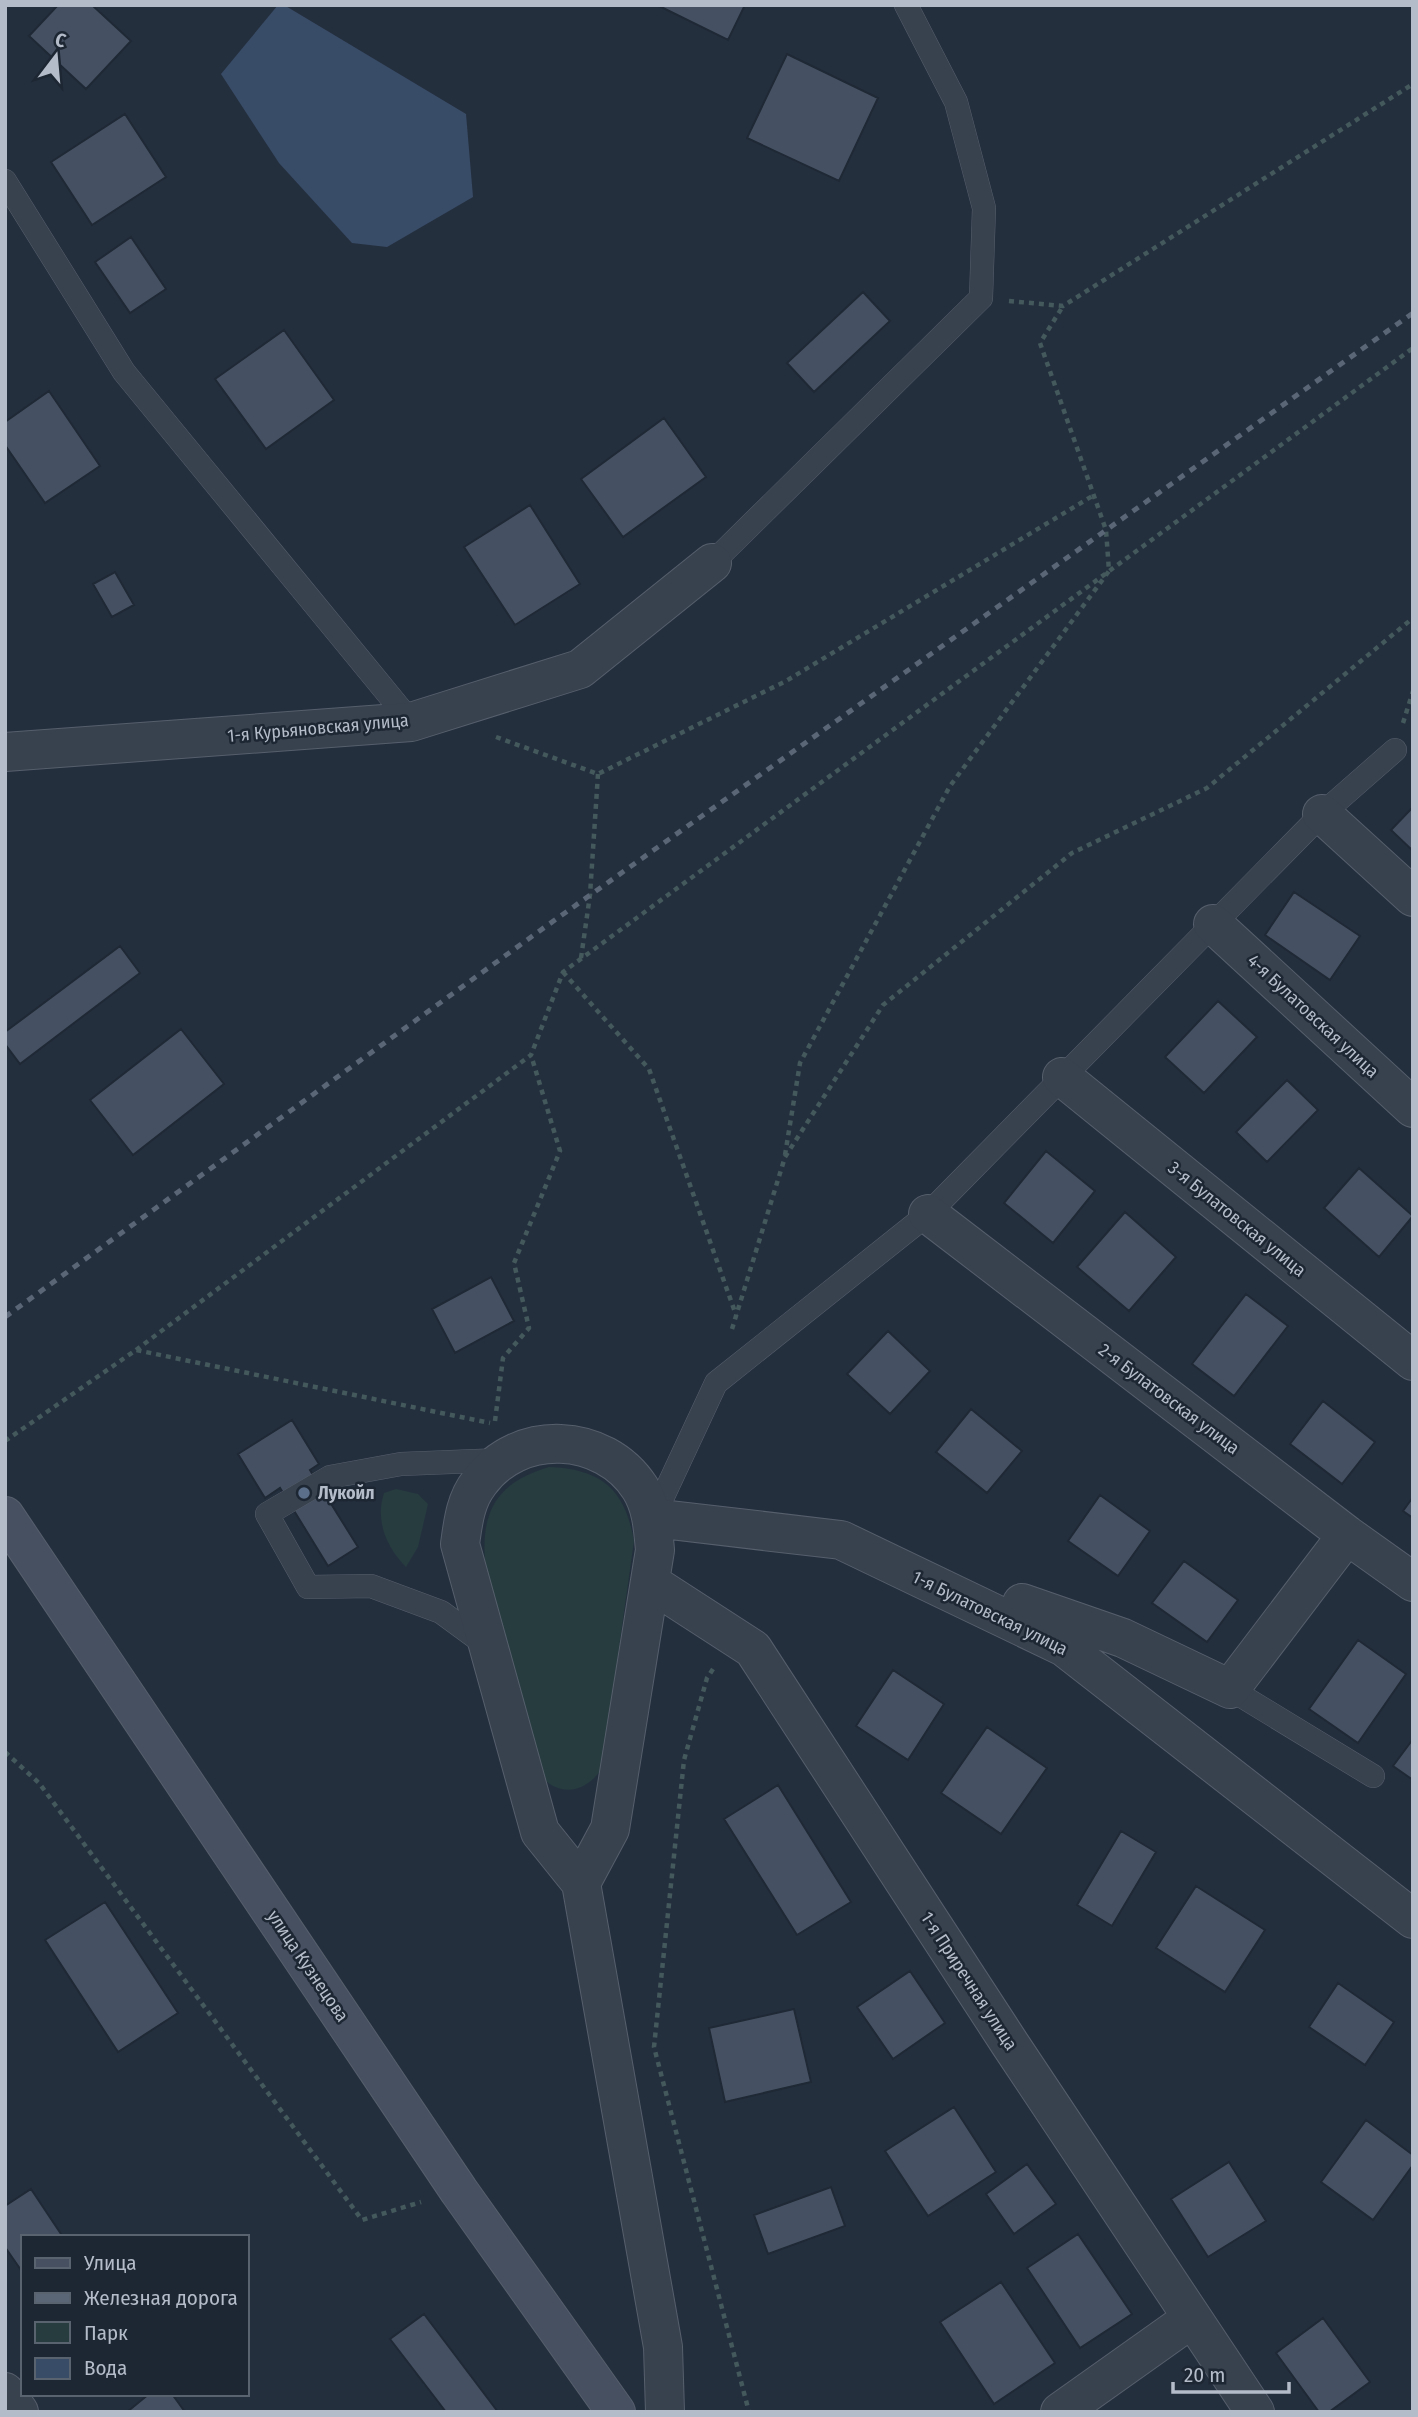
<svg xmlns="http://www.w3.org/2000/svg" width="1418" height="2417" viewBox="0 0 1418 2417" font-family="'Fira Sans Condensed',sans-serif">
<rect width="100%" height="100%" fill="#242f3e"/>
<path fill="#263c3f" d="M549,1467C601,1469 625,1489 634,1541L602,1768C585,1795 555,1798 536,1770L485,1561C481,1508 499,1482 549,1467Z
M396,1489L418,1494L428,1504L418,1547L406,1567C386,1547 375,1520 384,1493Z"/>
<path fill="#394c67" d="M278,5H284L466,114L473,197L387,247L352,243L279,163L221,74Z"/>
<path fill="#455162" stroke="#1f2835" stroke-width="2" d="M58,5H92L131,41L86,89L29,36Z
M657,5H745L728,40Z
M787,54L878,98L839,181L747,138Z
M125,114L166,177L92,225L51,162Z
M131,237L166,289L130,313L95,262Z
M863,292L890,321L814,392L787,363Z
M284,330L334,400L266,449L215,379Z
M49,391L100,466L45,503L5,445V422Z
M664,418L706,477L623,537L581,479Z
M530,505L580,584L515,625L464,547Z
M115,572L134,605L112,617L93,584Z
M1413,807V851L1391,830Z
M1294,892L1360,936L1330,980L1265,935Z
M120,946L140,973L20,1064L5,1044V1032Z
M1218,1001L1257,1037L1204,1093L1165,1057Z
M181,1029L224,1084L133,1155L90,1100Z
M1287,1080L1318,1110L1267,1162L1236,1132Z
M1046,1151L1095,1191L1053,1243L1004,1203Z
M1359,1168L1413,1216L1379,1257L1324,1208Z
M1125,1212L1176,1257L1129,1311L1077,1267Z
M491,1277L514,1321L455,1353L432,1309Z
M1246,1294L1288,1326L1234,1396L1192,1364Z
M888,1331L930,1371L890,1414L847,1374Z
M1323,1401L1375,1442L1342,1484L1290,1444Z
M971,1409L1022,1451L987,1493L936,1452Z
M292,1420L319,1464L310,1470L358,1547L328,1566L280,1488L265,1498L238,1454Z
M1100,1495L1150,1531L1118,1576L1068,1541Z
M1413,1497V1518L1403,1511Z
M1184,1561L1238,1600L1207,1642L1152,1603Z
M1358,1640L1406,1674L1358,1743L1309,1709Z
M893,1670L944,1704L908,1760L856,1726Z
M987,1727L1047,1768L1001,1834L941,1793Z
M1413,1739V1780L1393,1766Z
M778,1785L851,1902L797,1935L724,1819Z
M1121,1831L1156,1852L1112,1926L1077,1905Z
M1196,1886L1265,1930L1225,1992L1156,1948Z
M105,1902L178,2013L118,2052L45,1940Z
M910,1971L945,2023L893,2059L857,2007Z
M1338,1983L1394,2022L1365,2065L1309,2027Z
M794,2009L811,2082L725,2102L709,2028Z
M954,2107L996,2172L928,2216L885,2151Z
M1366,2120L1413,2155V2165L1373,2220L1321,2182Z
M1229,2162L1266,2221L1208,2257L1171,2199Z
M1027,2164L1056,2204L1014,2234L986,2194Z
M831,2187L845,2226L768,2254L754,2215Z
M31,2189L63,2237H23V2273L5,2247V2206Z
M1078,2234L1132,2314L1080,2348L1027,2268Z
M1001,2282L1055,2363L994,2404L940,2322Z
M424,2314L498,2412H446L390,2339Z
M1323,2318L1370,2382L1329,2412H1319L1276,2353Z
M149,2394H172L185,2412H127Z"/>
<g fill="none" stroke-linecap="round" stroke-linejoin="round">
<g stroke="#565f6c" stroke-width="24">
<path id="service" d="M5,181L124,372L411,722
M712,563L981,298L984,208L956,102L906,5
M653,1518L716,1383L928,1214L1322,814L1395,750
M486,1645L441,1612L371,1586L308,1587L267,1514L330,1477L401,1464L501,1460
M1230,1689L1373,1776"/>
</g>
<g stroke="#565f6c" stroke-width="40">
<path id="minor" d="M5,752L411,722L580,669L712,563
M1322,814L1413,897
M1213,924L1413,1108
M1062,1077L1413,1361
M928,1214L1347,1535L1413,1582
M653,1518L841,1540L1064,1647L1413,1919
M651,1583L753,1649L1010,2044L1255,2412
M1022,1603L1123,1638L1230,1689L1347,1535
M581,1883L610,1829L655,1550C653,1529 652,1507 640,1488C604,1432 518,1428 479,1483C465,1501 463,1523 460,1544L540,1832L581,1883L663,2347L665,2412
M5,2392L19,2412
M1060,2412L1191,2319"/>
</g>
<g stroke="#565f6c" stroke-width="40">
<path id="secondary" d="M5,1516L459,2191L616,2412"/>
</g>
<path stroke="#44595c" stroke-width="4.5" stroke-dasharray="5 5" stroke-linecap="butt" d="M1009,301L1063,306L1413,84
M1403,723L1413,691
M496,737L598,774L786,681L1094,495
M581,958L590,895L598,774
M563,972L649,1069L736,1315
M785,1155L800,1063L950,786L1109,571L1106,530L1040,343L1063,306
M732,1329L785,1157L883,1005L1072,853L1207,788L1413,618
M136,1350L531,1055L563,972L1413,348
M495,1421L503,1358L529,1328L514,1263L560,1151L531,1055
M5,1441L136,1350L490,1423
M713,1669L707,1678L684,1760L654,2047L749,2412
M5,1752L39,1783L362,2220L421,2202"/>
<use href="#service" stroke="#38414e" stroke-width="23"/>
<use href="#minor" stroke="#38414e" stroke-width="38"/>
<use href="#secondary" stroke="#465061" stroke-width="38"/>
<path stroke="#5a6575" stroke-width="5" stroke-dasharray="7 7" stroke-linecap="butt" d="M5,1317L545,927L1413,313"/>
</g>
<circle fill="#5c6f8a" stroke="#1d2633" stroke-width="2.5" cx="304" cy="1493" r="7"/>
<g text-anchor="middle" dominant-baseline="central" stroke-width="5" stroke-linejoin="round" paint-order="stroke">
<g font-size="18" fill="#b4bcc9" stroke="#1d2633">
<text transform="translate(318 728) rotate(-5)">1-я Курьяновская улица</text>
<text transform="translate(1313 1016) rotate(43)">4-я Булатовская улица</text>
<text transform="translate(1237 1219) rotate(39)">3-я Булатовская улица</text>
<text transform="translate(1169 1399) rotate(37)">2-я Булатовская улица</text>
<text transform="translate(990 1613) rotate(26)">1-я Булатовская улица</text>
<text transform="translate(308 1966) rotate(56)">улица Кузнецова</text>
<text transform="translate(969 1981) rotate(57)">1-я Приречная улица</text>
</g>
<g font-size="18" font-weight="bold" fill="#b4bcc9" stroke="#1d2633" text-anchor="start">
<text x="318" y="1493">Лукойл</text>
</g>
</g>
<rect width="1418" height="2417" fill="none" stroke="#b4bcc9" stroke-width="14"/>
<rect x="21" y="2235" width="228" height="161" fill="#1d2633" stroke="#59626f" stroke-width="2"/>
<rect x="35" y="2258" width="35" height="10" fill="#465061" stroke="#59626f" stroke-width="2"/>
<text x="84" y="2270" font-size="21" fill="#b4bcc9">Улица</text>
<rect x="35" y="2293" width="35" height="10" fill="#5a6575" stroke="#59626f" stroke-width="2"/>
<text x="84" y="2305" font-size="21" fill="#b4bcc9">Железная дорога</text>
<rect x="35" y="2322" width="35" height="21" fill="#263c3f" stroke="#59626f" stroke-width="2"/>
<text x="84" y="2340" font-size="21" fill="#b4bcc9">Парк</text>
<rect x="35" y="2358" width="35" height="21" fill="#394c67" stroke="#59626f" stroke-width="2"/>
<text x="84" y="2375" font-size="21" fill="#b4bcc9">Вода</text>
<g transform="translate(56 56) rotate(16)" stroke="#1d2633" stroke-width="5" paint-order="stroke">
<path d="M0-5L12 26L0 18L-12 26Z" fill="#b4bcc9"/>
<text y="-10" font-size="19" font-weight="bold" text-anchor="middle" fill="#b4bcc9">С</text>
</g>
<path d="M1173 2382v10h116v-10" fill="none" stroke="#b4bcc9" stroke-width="3.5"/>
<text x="1184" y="2382" font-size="21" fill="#b4bcc9" stroke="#1d2633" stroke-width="5" paint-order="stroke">20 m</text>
</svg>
